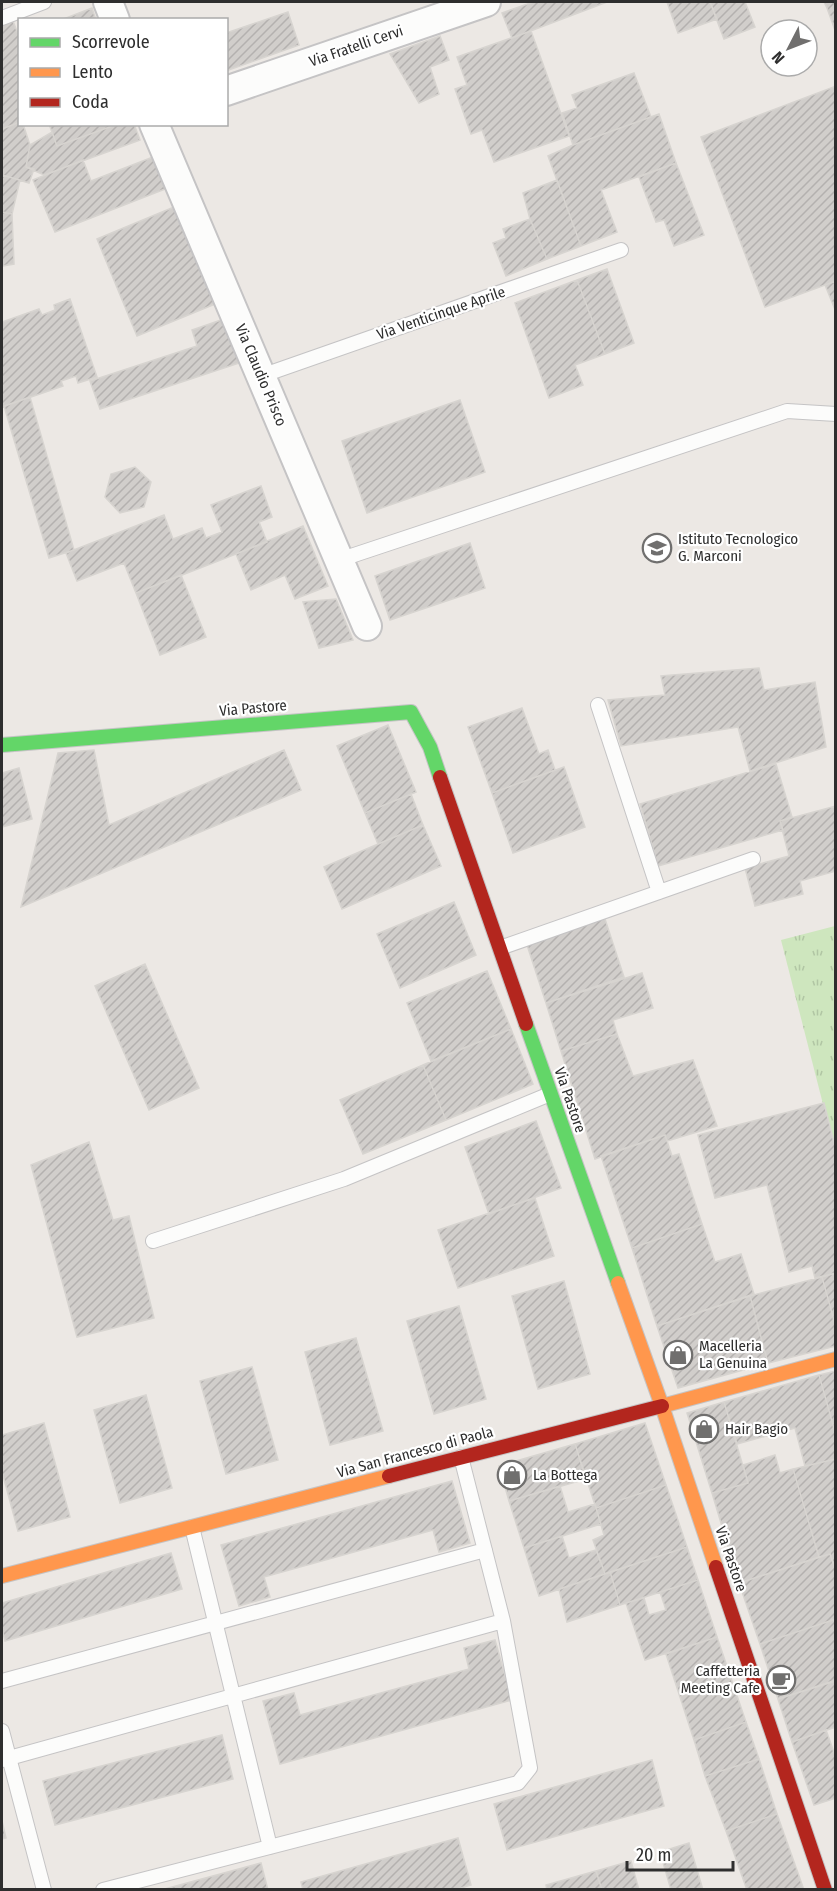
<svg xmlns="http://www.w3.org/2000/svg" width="837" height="1891" viewBox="0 0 837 1891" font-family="'Fira Sans Condensed',sans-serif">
<defs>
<pattern id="grass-tufts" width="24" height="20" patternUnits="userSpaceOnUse" patternTransform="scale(1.5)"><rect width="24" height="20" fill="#cee6be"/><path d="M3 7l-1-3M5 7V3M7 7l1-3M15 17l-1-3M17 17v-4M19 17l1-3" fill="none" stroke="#b1c6a4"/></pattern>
<pattern id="building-hatch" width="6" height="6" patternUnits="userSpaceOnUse" patternTransform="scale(1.5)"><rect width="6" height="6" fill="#d1cecb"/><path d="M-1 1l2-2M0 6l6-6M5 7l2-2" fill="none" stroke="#b4b1af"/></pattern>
</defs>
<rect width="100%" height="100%" fill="#ece8e4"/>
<path fill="url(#grass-tufts)" d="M835,926V1151L781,940Z"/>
<path fill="url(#building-hatch)" stroke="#d7d4d0" stroke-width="1.5" d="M533,2H607L512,38L502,13Z
M667,2H710L717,19L678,33Z
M710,2H745L755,27L724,39Z
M824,2H836V33L827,8Z
M92,8L96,20H61Z
M288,12L299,45L226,71V33Z
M13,21L20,39V122L2,129V25Z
M531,31L569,136L494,162L482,130L471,134L455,89L467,85L457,57Z
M440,36L449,60L430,67L439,94L419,103L390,54Z
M634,73L651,117L573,145L562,113L577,108L572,95Z
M836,86V281L765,307L701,137Z
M659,114L676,163L601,190L617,232L581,246L548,156L573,145Z
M20,122V124H23L30,145L26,167L34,169L29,183L2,175V129Z
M49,124H118L57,146Z
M118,124H134L140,140L44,175L26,167L30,145L52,132L57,146Z
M153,157L165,189L55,232L33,180L83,160L91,181Z
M676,163L704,235L674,246L664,220L656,222L639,177Z
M2,175L20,180L12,214L2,212Z
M557,180L581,246L547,259L530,219L523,193Z
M174,207L215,304L137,336L97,239Z
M2,212L12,214L14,264L2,266Z
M530,219L547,259L506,276L493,243L506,238L503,229Z
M607,269L634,343L605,354L577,280Z
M577,280L605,354L575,365L583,385L549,398L515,303Z
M836,281V312L825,285Z
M70,299L97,377L78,383L76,376L61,381L63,386L2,407V322L39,309L42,315L55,310L54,305Z
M224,319L239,363L100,409L90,381L197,346L192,330Z
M30,397L74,550L49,558L4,406Z
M460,400L485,472L367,513L342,441Z
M135,467L151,482L144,507L120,513L105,497L111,474Z
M261,486L272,517L259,522L267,542L136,593L124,563L77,581L66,553L164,515L173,539L202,528L206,538L222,532L211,505Z
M303,526L328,586L295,599L285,575L251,590L236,554Z
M470,543L485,588L390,620L375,576Z
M181,575L206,637L160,655L136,593Z
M336,599L353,640L319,648L303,602Z
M759,668L764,690L815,682L826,747L750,771L738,727L621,746L608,700L665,695L661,676Z
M522,708L539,754L548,750L555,770L492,793L468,727Z
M388,725L416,792L365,813L337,746Z
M94,750L109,825L284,750L301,790L21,907L58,753Z
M776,764L792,817L780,821L783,830L658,866L640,804Z
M564,767L585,827L513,853L492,793Z
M19,768L32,819L2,827V773Z
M411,794L423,825L378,844L365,813Z
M836,806V871L800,881L803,894L755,906L745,868L789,856L780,821Z
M423,825L441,866L342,909L324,867Z
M454,902L476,955L400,988L377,934Z
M604,916L624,977L546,1003L526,942Z
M145,964L199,1088L149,1110L95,986Z
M487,971L511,1029L431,1061L407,1003Z
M642,973L653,1008L613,1020L617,1034L561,1051L546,1003Z
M511,1029L533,1084L446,1120L423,1065Z
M617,1034L633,1076L693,1060L717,1126L667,1141L665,1135L595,1159L561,1051Z
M423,1065L446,1120L363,1154L340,1100Z
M824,1103L836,1150V1273L815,1278L812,1266L789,1272L767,1185L715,1198L698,1135Z
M536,1121L561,1188L489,1214L465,1147Z
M665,1135L672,1156L679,1154L702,1224L632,1248L601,1156Z
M89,1142L113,1220L129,1216L154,1318L77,1337L31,1165Z
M535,1198L554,1256L458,1288L438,1230Z
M702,1224L715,1262L741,1254L754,1294L657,1326L632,1248Z
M836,1273V1328L822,1277Z
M822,1277L836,1328V1346L768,1363L750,1296Z
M564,1281L590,1374L538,1389L512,1296Z
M750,1296L768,1363L678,1388L657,1326Z
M459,1306L486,1399L434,1414L407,1321Z
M356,1338L383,1431L330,1445L305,1352Z
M252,1367L278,1460L226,1474L200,1381Z
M836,1371V1436L819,1375Z
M819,1375L836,1436V1459L805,1466L795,1428L737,1444L724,1402Z
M146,1395L172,1488L120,1503L94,1410Z
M724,1402L748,1483L712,1493L687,1413Z
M44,1423L70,1517L18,1531L2,1472V1435Z
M645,1423L666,1485L596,1508L575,1444Z
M575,1444L586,1479L509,1501L499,1466Z
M775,1455L780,1473L793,1469L819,1557L739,1583L712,1493L748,1483L743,1465Z
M836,1459V1569H835L830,1554L819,1557L793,1469Z
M452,1481L470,1543L439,1552L433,1530L264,1577L270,1597L239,1606L221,1545Z
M666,1485L687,1547L605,1574L593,1540L604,1535L596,1508Z
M560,1486L568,1512L595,1504L601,1524L524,1548L509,1501Z
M562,1536L569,1558L596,1550L605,1574L539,1596L524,1548Z
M687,1547L698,1580L620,1605L610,1572Z
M171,1553L182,1589L5,1641L2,1629V1603Z
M830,1554L836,1570V1619L760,1644L739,1583Z
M610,1572L620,1605L567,1622L559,1589Z
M698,1580L717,1637L645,1660L626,1603L644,1598L649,1615L666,1610L660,1592Z
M836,1619V1681L778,1699L760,1644Z
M717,1637L746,1722L694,1740L666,1654Z
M495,1640L512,1700L280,1764L263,1701L294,1693L300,1715L469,1669L464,1648Z
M836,1680V1727L792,1742L778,1699Z
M746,1722L759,1759L705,1776L694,1740Z
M826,1730L836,1758V1798L814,1805L792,1742Z
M222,1735L233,1779L55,1825L43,1781Z
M759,1759L777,1814L726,1831L705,1776Z
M652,1760L664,1806L507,1850L494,1804Z
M777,1814L804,1890H747L726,1831Z
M2,1821L6,1838L2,1839Z
M458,1838L471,1885L454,1890H303L301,1882Z
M689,1843L703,1890H671L660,1852Z
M631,1861L639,1890H602L596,1871Z
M261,1863L268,1890H161Z
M596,1871L602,1890H547L546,1885Z"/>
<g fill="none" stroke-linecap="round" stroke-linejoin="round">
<g stroke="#c5c4c5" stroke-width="16">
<path id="lane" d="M2,18L44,2
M261,376L621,250
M339,560L787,411L836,414
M598,705L659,892
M500,948L753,859
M153,1241L344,1179L550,1094
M192,1527L270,1847
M2,1681L485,1550
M2,1731L44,1890
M2,1760L503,1621
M103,1890L518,1783L530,1768L503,1621L461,1457"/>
</g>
<g stroke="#c5c4c5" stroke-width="32">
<path id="street" d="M108,2L115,20
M226,91L486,2
M154,124L367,626"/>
</g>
<g stroke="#c5c4c5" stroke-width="16">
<path id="fast" d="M2,745L411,712L430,747L440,777
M526,1024L618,1283"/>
</g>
<g stroke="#c5c4c5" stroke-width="16">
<path id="slow" d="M618,1283L662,1406L716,1567
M662,1406L836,1359
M2,1576L389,1476"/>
</g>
<g stroke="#c5c4c5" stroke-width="16">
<path id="jam" d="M440,777L526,1024
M389,1476L662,1406
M716,1567L825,1890"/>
</g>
<use href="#lane" stroke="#fcfcfb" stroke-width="14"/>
<use href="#street" stroke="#fcfcfb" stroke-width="28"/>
<use href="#fast" stroke="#63d668" stroke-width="14"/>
<use href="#slow" stroke="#ff974d" stroke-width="14"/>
<use href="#jam" stroke="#b3261e" stroke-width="14"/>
</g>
<defs>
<g id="school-ring" transform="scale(1.5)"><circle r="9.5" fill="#fff" stroke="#706f6e" stroke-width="1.5"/><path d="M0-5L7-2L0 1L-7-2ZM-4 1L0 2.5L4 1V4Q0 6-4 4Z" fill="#706f6e"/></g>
<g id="shop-ring" transform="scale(1.5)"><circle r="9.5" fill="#fff" stroke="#706f6e" stroke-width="1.5"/><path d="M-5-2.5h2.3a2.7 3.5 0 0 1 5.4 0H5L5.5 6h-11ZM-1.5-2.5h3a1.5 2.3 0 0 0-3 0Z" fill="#706f6e"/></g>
<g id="cafe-ring" transform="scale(1.5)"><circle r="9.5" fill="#fff" stroke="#706f6e" stroke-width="1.5"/><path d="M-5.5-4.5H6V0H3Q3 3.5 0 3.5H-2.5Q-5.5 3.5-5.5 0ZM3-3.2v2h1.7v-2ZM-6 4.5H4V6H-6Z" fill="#706f6e"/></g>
</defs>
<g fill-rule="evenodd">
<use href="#school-ring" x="657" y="548"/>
<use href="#shop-ring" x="678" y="1355"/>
<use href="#shop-ring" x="704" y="1429"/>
<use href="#shop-ring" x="512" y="1475"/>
<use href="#cafe-ring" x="781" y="1680"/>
</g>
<g text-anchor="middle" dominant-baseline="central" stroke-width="4.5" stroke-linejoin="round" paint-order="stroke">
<g font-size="15" fill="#2e2e2e" stroke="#fff">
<text transform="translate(356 46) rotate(-19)">Via Fratelli Cervi</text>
<text transform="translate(441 313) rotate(-19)">Via Venticinque Aprile</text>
<text transform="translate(261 375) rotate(67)">Via Claudio Prisco</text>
<text transform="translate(253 708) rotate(-5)">Via Pastore</text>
<text transform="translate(570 1100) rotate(71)">Via Pastore</text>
<text transform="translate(415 1452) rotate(-15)">Via San Francesco di Paola</text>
<text transform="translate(731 1559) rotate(71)">Via Pastore</text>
</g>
<g font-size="15" fill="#2e2e2e" stroke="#fff" text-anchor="start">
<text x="678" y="539">Istituto Tecnologico<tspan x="678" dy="17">G. Marconi</tspan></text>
<text x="699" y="1346">Macelleria<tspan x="699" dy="17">La Genuina</tspan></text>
<text x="725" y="1429">Hair Bagio</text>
<text x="533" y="1475">La Bottega</text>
<text x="760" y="1671" text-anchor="end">Caffetteria<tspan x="760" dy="17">Meeting Cafe</tspan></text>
</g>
</g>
<rect width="837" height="1891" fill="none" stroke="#2e2e2e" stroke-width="6"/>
<rect x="18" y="18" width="210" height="108" fill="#ffffff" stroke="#ababab" stroke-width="1.5"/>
<rect x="30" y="38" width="30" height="9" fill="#63d668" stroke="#ababab" stroke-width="1.5"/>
<text x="72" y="48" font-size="18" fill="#2e2e2e">Scorrevole</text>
<rect x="30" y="68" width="30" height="9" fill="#ff974d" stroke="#ababab" stroke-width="1.5"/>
<text x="72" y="78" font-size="18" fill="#2e2e2e">Lento</text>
<rect x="30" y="98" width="30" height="9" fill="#b3261e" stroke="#ababab" stroke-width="1.5"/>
<text x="72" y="108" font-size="18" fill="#2e2e2e">Coda</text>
<g transform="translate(789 48) rotate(228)"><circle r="28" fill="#ffffff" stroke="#ababab" stroke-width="1.5"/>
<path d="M0-4.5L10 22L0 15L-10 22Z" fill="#706f6e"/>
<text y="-9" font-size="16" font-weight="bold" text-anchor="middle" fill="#2e2e2e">N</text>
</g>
<path d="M627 1861v9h106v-9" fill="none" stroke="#2e2e2e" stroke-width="3"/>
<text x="636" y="1861" font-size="18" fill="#2e2e2e" stroke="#ffffff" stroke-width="4.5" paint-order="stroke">20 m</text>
</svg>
